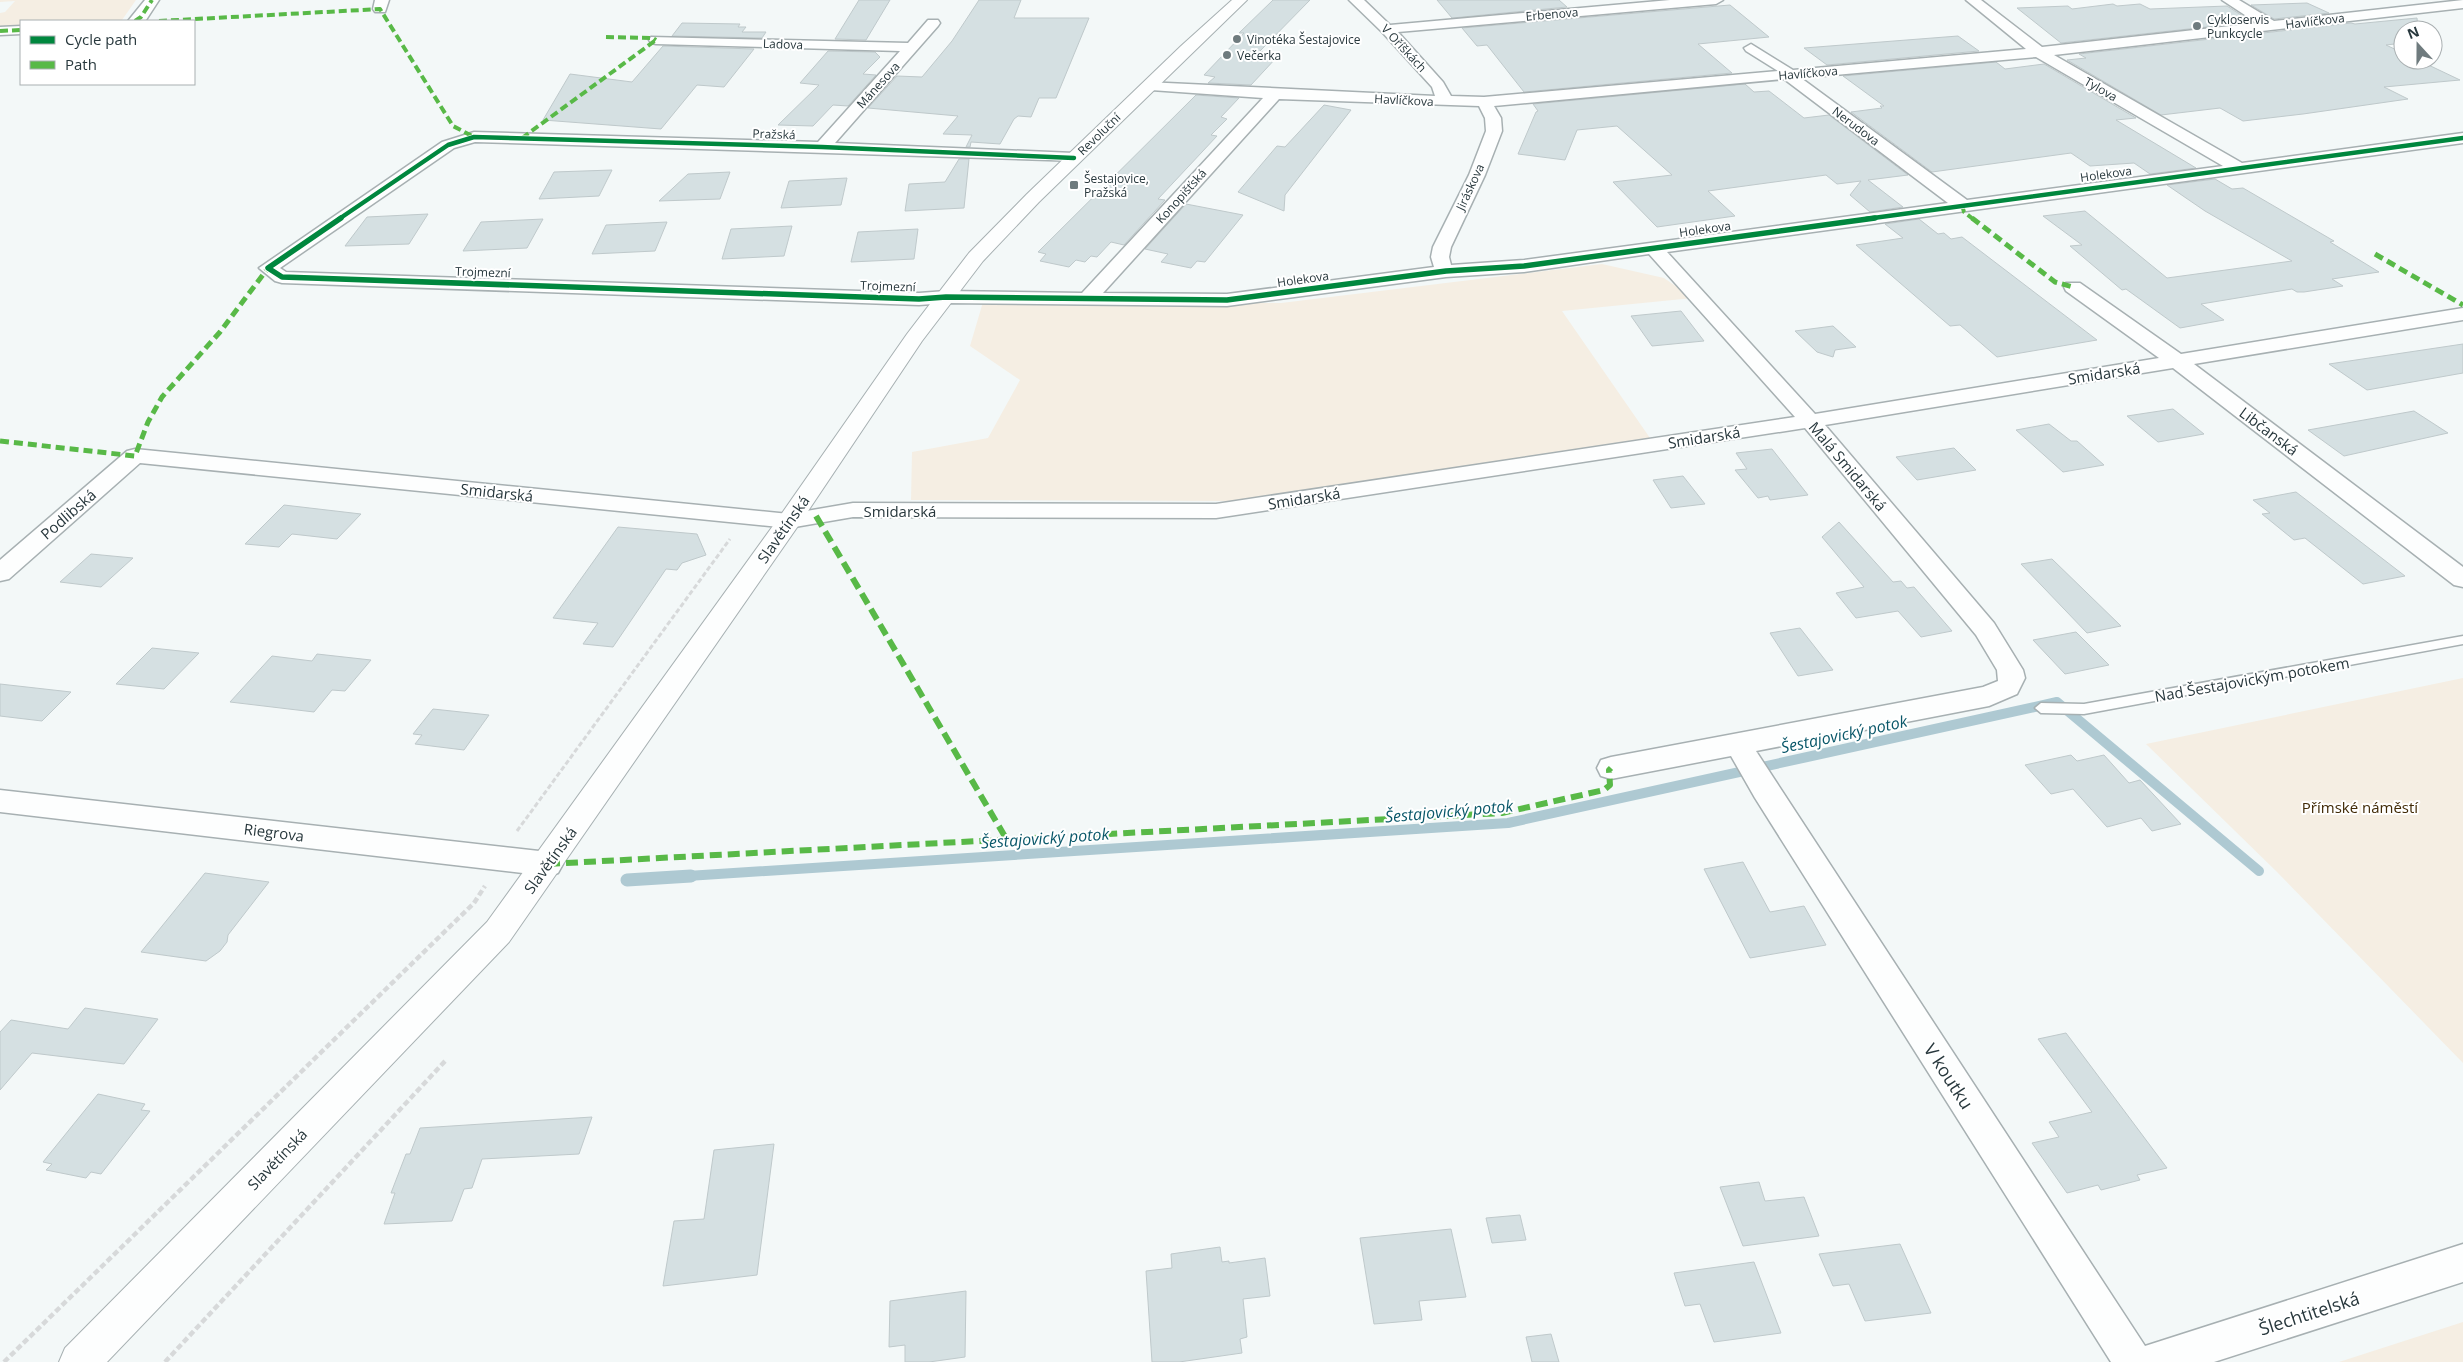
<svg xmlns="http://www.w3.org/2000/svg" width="2463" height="1362" viewBox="0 0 2463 1362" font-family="'Open Sans',sans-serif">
<rect width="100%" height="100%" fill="#f3f8f8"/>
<path fill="#f5eee3" d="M0,0H136L122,20L21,21V26L0,28V13L5,12L15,1L0,2Z
M1602,264L1664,278L1693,298L1562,311L1650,438L1233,501L911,500L912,452L988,438L1020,380L970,346L983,302L1281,303Z
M2463,678V1063L2277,872L2146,744Z
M2463,1322V1362H2339Z"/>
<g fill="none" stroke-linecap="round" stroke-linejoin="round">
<path stroke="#aec9d2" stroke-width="10" d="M672,877L1508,823L2057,702L2259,871"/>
<path stroke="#aec9d2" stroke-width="13" d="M627,880L691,876"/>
</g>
<path fill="#d5e0e2" stroke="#bfc9cb" d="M859,0H890L866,40L835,39Z
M979,0H1021L1014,18H1089L1056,98H1039L1031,117L1018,116L1014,119L1000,144L971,142L970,147H966L972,135L943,134L958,116L868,108L897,76L922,77L952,41Z
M1273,0H1310L1260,51L1263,52L1260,54L1277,57L1251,85L1208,83L1215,77L1204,75L1244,33H1239Z
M1437,0H1559L1567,7L1452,18Z
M2307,3L2329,13L2274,19L2251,5Z
M2113,4L2117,6L2140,4L2150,9L2227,6L2252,22L2061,43L2017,8L2068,6L2072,9Z
M1730,5L1769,37L1698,44L1732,73L1524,92L1487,45L1477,46L1462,28Z
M2417,18L2418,30H2403V43L2386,45L2403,53V60H2418L2460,80L2384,87L2408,99L2303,114L2243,121L2220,108L2161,115L2067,60L2086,58L2079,54L2351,23L2355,24Z
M682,23L740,24L738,27H746L742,32H766L762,38L672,36Z
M1958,36L1979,51L1827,65L1804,48Z
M663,46L754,49L724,87L697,85L661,129L543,120L570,74L632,82Z
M828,51L875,52L880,57L863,74L876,75L848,106L833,105L813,126L778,125L819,85L800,83Z
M1996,62L2005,69L2044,64L2136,118L2116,120L2196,168L2150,174L2134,163L2090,166L2071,153L1932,172L1851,112L1882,108L1880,106H1884L1843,76Z
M1745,84L1754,92L1769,91L1804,118L1829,115L1908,175L1868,180L1903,207L1870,212L1850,195L1861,181L1837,184L1826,175L1708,191L1735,216L1657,227L1613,182L1672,175L1617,126L1577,130L1565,160L1518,154L1536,112L1538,111L1533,104Z
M1196,95L1239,98L1221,117L1227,119L1211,135L1217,136L1158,199L1165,200L1124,245L1111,242L1097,257L1091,256L1085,262L1076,260L1069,267L1040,261L1046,254L1038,252Z
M1324,105L1351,110L1285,195L1284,211L1238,192L1277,146L1285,147Z
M959,159H969L964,208L905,211L909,184L945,182Z
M612,170L599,196L539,199L554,172Z
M730,172L720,199L659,201L688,174Z
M847,178L841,205L781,208L789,181Z
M2215,179L2232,189L2243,188L2334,241L2330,242L2379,272L2332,279L2343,286L2304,292H2297L2292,289L2201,304L2224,320L2180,328L2126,289L2122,290L2070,246L2082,245L2043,216L2085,211L2167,278L2292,261L2205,211L2167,185Z
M1186,204L1243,215L1205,262L1197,261L1191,268L1161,262L1168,254L1145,249Z
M428,214L409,244L345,246L367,217Z
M543,219L527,248L463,251L481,222Z
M1919,219L1938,234L1944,233L1951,239L1962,237L2097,340L1997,357L1960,325L1950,326L1856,245L1903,238L1885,224Z
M667,222L655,251L592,254L606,225Z
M792,226L784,256L722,259L731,229Z
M918,229L914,259L851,262L858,232Z
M1681,311L1704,341L1652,346L1631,316Z
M1833,326L1856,347L1835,350L1833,357L1817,352L1795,331Z
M2463,344V373L2367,390L2329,364Z
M2173,409L2204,434L2158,442L2127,416Z
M2414,411L2448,433L2344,456L2308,430Z
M2049,424L2071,441H2077L2104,465L2063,472L2016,430Z
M1954,448L1976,470L1917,480L1896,457Z
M1772,449L1808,495L1770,500L1768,496L1758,498L1735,470L1747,469L1736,453Z
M1683,476L1705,504L1671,508L1653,480Z
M2296,492L2405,576L2363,584L2305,538L2294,540L2262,514L2270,513L2253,500Z
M284,505L361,514L337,539L292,534L279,547L245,544Z
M1839,522L1893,582L1901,581L1907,588L1914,587L1952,631L1921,637L1898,611L1856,618L1836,593L1864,587L1822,537Z
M618,527L697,534L706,555L682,563L677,570L666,569L613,647L583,644L598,623L553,618Z
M91,554L133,558L101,587L60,582Z
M2052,559L2121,626L2087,633L2021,564Z
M1800,628L1833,670L1798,676L1770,633Z
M2076,632L2109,665L2065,674L2033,640Z
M152,648L199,653L164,689L116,684Z
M317,654L371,660L345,691L332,690L314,712L230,702L272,656L312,661Z
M0,684L71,692L42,721L0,716Z
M433,709L489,715L464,750L415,744L422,735L413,734Z
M2071,755L2077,761L2104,755L2129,783L2140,780L2181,824L2152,831L2141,818L2107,827L2073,789L2051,794L2025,765Z
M1743,862L1770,912L1804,906L1826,945L1750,958L1704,869Z
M205,873L269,882L228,935L227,942L220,951L206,961L141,952Z
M85,1008L158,1019L124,1064L32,1053L0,1090V1032L11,1020L68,1029Z
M2066,1033L2167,1168L2137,1175L2140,1180L2101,1190L2098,1185L2067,1193L2032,1143L2059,1137L2049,1122L2092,1112L2038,1039Z
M98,1094L145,1104L141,1110L150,1111L101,1174L91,1172L86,1178L46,1170L52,1164L43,1162Z
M592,1117L579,1154L482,1159L472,1188L464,1189L452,1221L384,1224L395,1193H391L406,1154H410L420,1128Z
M774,1144L757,1275L663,1286L674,1221L704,1219L714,1150Z
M1759,1182L1765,1201L1804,1197L1819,1236L1743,1246L1720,1187Z
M1520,1215L1526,1240L1492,1243L1486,1218Z
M1451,1229L1466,1297L1419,1301L1422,1320L1374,1324L1360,1238Z
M1900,1244L1931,1313L1865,1321L1849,1284L1833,1286L1819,1254Z
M1220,1247L1222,1262L1229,1261V1263L1265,1258L1270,1296L1243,1299L1247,1337L1240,1339L1242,1353L1179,1362H1152L1146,1271L1172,1268L1171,1254Z
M1754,1262L1781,1333L1714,1342L1700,1304L1685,1306L1674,1273Z
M966,1291L965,1357L929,1362H905V1345L889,1347L890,1301Z
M1551,1334L1559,1362H1532L1526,1337Z"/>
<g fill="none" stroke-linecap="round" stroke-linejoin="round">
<g stroke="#a7b0b2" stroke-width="3">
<path id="lane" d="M2463,636V644L2084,714L2041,713L2035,708L2041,703L2084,704Z"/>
</g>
<g stroke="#a7b0b2" stroke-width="3">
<path id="street" d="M145,0H159L146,20L128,21Z
M375,0H389L385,12H375L373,9Z
M1349,0H1364L1390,25L1670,0H1723L1716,4L1398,32L1443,82L1451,96L1484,97L1778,71L1746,51L1744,48L1751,44L1793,70L2026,49L1966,0H1981L2042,47L2257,23L2222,0H2239L2274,21L2463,0V8L2054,55L2242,163L2463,133V143L1667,252L1815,414L2159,358L2066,291L2064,287L2066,283H2080L2181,354L2463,308V320L2194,364L2463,567V587L2454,585L2173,368L1825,425L1994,623L2023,670L2025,678L2017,694L1989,706L1756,751L2145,1346L2463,1244V1282L2214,1362H2111L1755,798L1731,756L1611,779L1601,776L1597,768L1601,760L1611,757L1983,687L1998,681L1997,670L1976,635L1805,428L1216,518L853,517L789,528L140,463L9,579L0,581V560L127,451L135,449L789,514L853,503L1216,504L1795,417L1649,254L1524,272L1446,277L1227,306L946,303L919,305L282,283L275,281L259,268L442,142L474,132L818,142L900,51L656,44L651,43L649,40L651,37L908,43L928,20H938L940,23L938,26L835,143L1074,153L1080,155L1082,158L1080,161L475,142L454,148L280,268L286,272L919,293L946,291L1082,293L1263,98L1151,90L1146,88L1143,85L1146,82L1435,96L1432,87L1382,32ZM2036,57L2223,166L1967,200L1801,78ZM1784,79L1948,203L1524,260L1451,265L1449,257L1451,247L1485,175L1502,131L1501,118L1494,106ZM1279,99L1479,106L1485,118L1486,131L1469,175L1433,247L1431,257L1434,267L1227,294L1103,293Z
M21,26V34L0,35V27Z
M0,790L548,852L558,855L563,864L558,873L548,876L0,812Z"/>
</g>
<g stroke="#a7b0b2" stroke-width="2">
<path id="secondary" d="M1232,0H1247L1039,202L983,261L922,341L798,526L509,942L107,1362H59L65,1348L487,922L780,516L907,334L969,253L1027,194L1181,46Z"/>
</g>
<path stroke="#d7d9da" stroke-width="3" stroke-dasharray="5 2.5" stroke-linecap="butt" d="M517,831L730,539"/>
<path stroke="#d7d9da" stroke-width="4.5" stroke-dasharray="6 3" stroke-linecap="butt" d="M4,1362L474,903L485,886
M165,1362L447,1059"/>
<use href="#lane" fill="#fdfefe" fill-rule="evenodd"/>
<use href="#street" fill="#fdfefe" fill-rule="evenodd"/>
<use href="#secondary" fill="#fdfefe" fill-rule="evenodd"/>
<path stroke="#58b947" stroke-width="4" stroke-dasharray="8 4" stroke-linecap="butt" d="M135,21L141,17L152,0
M159,21L380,9L453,126L474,137
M0,31L21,30
M606,37L653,38L656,40
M522,138L656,40
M1962,205L1964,212L1973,219"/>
<path stroke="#58b947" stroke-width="5" stroke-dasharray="9 5" stroke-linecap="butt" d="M1972,218L2055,282L2073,287
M2375,254L2463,305
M0,441L135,456L148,422L162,397L220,332L268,268"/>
<path stroke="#58b947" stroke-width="6" stroke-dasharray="12 6" stroke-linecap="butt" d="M816,516L1007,840
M548,864L1502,813L1604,790L1610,785L1609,770L1611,768"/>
<g stroke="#fff" stroke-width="6">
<path id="cycleway-far1" d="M339,219L448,145L474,137L822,147L1074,158
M1866,219L2463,138"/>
</g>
<g stroke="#fff" stroke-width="8">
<path id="cycleway" d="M341,218L268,268L282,277L919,299L946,297L1227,300L1446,271L1524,266L1875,218"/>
</g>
<use href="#cycleway-far1" stroke="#00873e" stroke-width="4.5"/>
<use href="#cycleway" stroke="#00873e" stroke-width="5.5"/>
</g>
<g fill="#6f7b7e" stroke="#fff" stroke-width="2">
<circle cx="2197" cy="26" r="5"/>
<circle cx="1237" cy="39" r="5"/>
<circle cx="1227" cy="55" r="5"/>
<rect x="1069" y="180" width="10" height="10" rx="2.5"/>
</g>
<g text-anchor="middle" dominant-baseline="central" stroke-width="4" stroke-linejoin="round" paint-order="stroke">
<g font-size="12" fill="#28383d" stroke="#fff">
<text transform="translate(1552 14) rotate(-5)">Erbenova</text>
<text transform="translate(2315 21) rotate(-7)">Havlíčkova</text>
<text transform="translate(783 44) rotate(2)">Ladova</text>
<text transform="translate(1404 48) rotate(47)">V Oříškách</text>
<text transform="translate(1808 73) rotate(-5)">Havlíčkova</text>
<text transform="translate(878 85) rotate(-48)">Mánesova</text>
<text transform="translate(2101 89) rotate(30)">Tylova</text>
<text transform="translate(1404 100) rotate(3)">Havlíčkova</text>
<text transform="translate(1856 126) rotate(37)">Nerudova</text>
<text transform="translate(774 134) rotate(2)">Pražská</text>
<text transform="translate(1099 134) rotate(-44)">Revoluční</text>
<text transform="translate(2106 174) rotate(-8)">Holekova</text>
<text transform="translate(1470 187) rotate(-65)">Jiráskova</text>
<text transform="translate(1181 196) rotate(-48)">Konopišťská</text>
<text transform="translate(1705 229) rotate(-8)">Holekova</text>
<text transform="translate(483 272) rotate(2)">Trojmezní</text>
<text transform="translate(1303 279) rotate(-8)">Holekova</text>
<text transform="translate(888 286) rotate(2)">Trojmezní</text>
</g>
<g font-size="12" fill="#28383d" stroke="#fff" text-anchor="start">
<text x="2207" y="19">Cykloservis<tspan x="2207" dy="14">Punkcycle</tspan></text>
<text x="1247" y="39">Vinotéka Šestajovice</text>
<text x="1237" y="55">Večerka</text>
<text x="1084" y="178">Šestajovice,<tspan x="1084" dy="14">Pražská</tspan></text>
</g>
<g font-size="15" fill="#28383d" stroke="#fff">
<text transform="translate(2104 373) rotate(-9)">Smidarská</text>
<text transform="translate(2269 431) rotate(37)">Libčanská</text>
<text transform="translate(1704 437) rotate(-9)">Smidarská</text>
<text transform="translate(1848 466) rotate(50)">Malá Smidarská</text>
<text transform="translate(497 492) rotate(6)">Smidarská</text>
<text transform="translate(1304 498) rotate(-9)">Smidarská</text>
<text x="900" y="511">Smidarská</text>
<text transform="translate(68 514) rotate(-41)">Podlibská</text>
<text transform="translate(783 529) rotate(-55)">Slavětínská</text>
<text transform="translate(2252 679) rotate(-10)">Nad Šestajovickým potokem</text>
<text transform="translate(274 832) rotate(7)">Riegrova</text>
<text transform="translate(550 860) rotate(-54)">Slavětínská</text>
<text transform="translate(277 1159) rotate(-46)">Slavětínská</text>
</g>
<g font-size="15" fill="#412a06" stroke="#fff">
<text x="2360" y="807">Přímské náměstí</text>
</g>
<g font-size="16" font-style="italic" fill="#095769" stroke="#fff">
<text transform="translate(1844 734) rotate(-12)">Šestajovický potok</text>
<text transform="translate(1449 811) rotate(-5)">Šestajovický potok</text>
<text transform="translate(1045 838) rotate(-4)">Šestajovický potok</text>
</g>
<g font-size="18" fill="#28383d" stroke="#fff">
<text transform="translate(1949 1076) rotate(57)">V koutku</text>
<text transform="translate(2309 1313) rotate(-18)">Šlechtitelská</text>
</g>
</g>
<rect x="20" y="20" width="175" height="65" fill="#ffffff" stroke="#a9afb1"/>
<rect x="30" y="36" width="25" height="8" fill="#00873e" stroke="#a9afb1"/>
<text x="65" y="45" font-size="15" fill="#28383d">Cycle path</text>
<rect x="30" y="61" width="25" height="8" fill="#58b947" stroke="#a9afb1"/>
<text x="65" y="70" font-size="15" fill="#28383d">Path</text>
<g transform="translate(2418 45) rotate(339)"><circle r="24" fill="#ffffff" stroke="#a9afb1"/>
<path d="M0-4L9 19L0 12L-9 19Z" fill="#6f7b7e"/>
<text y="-8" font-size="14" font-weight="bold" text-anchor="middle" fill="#28383d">N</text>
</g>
</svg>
